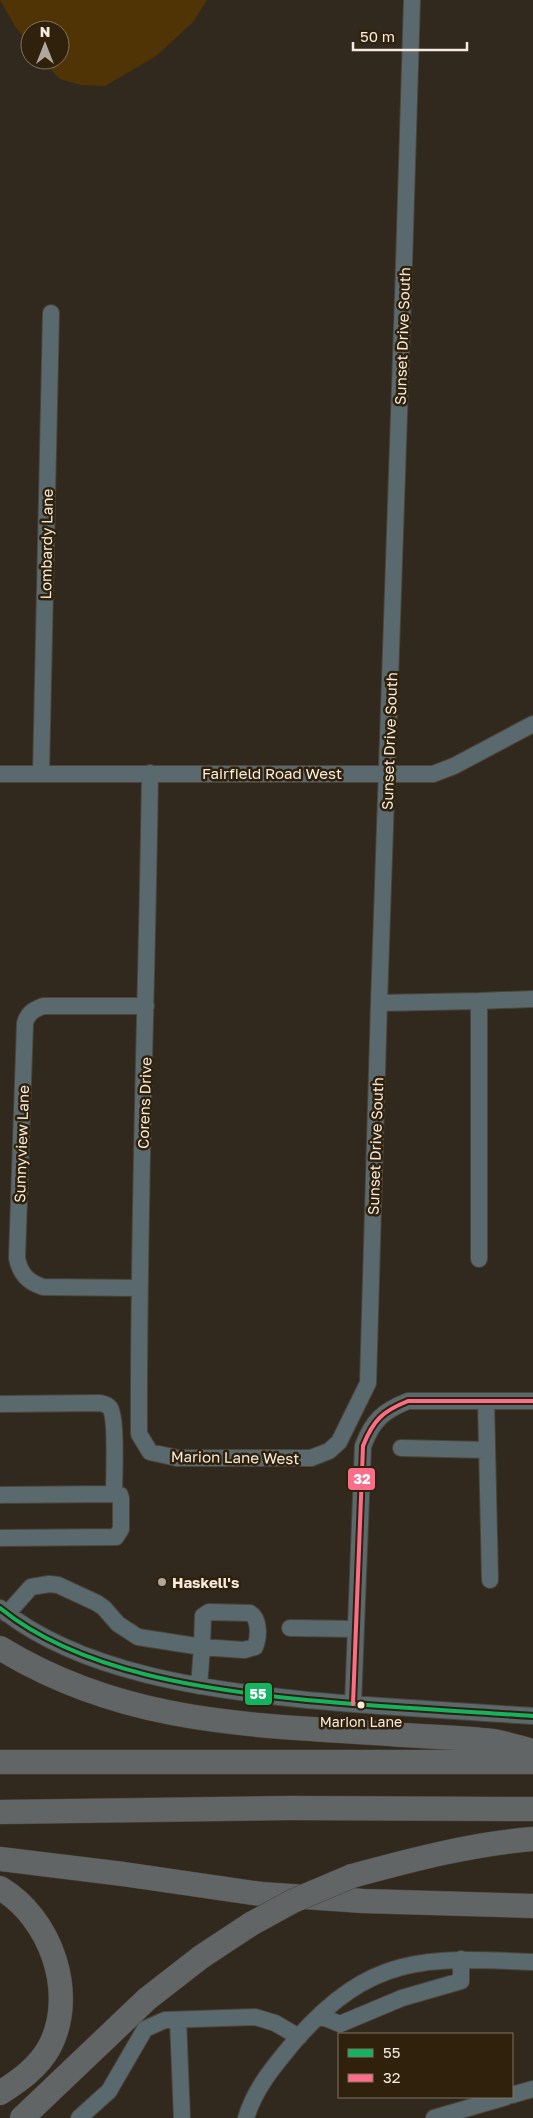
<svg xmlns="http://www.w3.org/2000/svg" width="533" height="2118" viewBox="0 0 533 2118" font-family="'Golos Text',sans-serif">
<rect width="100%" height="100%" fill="#32291e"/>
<path fill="#513406" d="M0,0H207L193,22L156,56L105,86L81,85L60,79L42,60H60V30H30V45L15,26Z"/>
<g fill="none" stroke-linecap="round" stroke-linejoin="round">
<g stroke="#4c443b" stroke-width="18">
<path id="minor" d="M150,773C147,993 138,1213 139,1434L150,1452L177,1458H311L329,1451L339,1442L368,1383L379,1003L403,297L412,0
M0,774H433L454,766L533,724
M41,774L51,313
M379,1003L479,1001
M479,1259V1001L533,999
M138,1288L43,1287C28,1282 20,1274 17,1258L25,1023C28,1013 33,1010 43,1006H146
M486,1401L490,1580
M0,1404L100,1403C104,1404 107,1404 110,1408C117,1418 114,1479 114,1494
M401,1448L487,1450
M0,1495L114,1494L120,1495L121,1498V1529L116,1537L0,1538
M0,1608C80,1673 208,1690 307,1700C382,1707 458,1711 533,1716
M209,1612L250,1613C260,1619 259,1637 255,1647L244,1650L202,1647L203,1616Z
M7,1614L31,1587L49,1584L58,1585L97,1603L104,1608L118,1624L138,1637L202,1647L199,1686
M290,1628L356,1629
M353,1704L363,1446C373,1420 383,1411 408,1401H533
M320,2016L340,2024L402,1998L461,1981V1959
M178,2020L182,2118
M512,2095L533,2089
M79,2118L109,2091L145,2029L165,2020L255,2017L275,2023L299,2037
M246,2118C255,2088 274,2066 294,2042C370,1954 425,1957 533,1962
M434,2118L506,2097"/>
</g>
<g stroke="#4c443b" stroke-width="25">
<path id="highway" d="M0,1648C124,1724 250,1725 390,1734C424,1737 459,1737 492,1741C506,1743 520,1748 533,1751
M0,1762H533
M0,1812L290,1808L533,1809
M0,1859L123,1874L261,1894L363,1901L533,1906
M352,1876C411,1860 471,1844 533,1839
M0,1888C51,1918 77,1993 50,2046C39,2067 19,2081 0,2093
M22,2118L147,1999L201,1957L251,1924"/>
</g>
<use href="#minor" stroke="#5a696d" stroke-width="16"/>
<use href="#highway" stroke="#616565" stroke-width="24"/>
<g stroke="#4c443b" stroke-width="25" stroke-linecap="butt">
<path id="highway-bridge" d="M251,1924L293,1901L352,1876"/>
</g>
<use href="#highway-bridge" stroke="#616565" stroke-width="24"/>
<g stroke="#30210c" stroke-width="8">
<path id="bus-1" d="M0,1608C80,1673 208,1690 307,1700C382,1707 458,1711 533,1716"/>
</g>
<g stroke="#30210c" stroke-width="8">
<path id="bus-2" d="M353,1704L363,1446C373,1420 383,1411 408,1401H533"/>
</g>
<use href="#bus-1" stroke="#13b361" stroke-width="4"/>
<use href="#bus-2" stroke="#fb6d88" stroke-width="4"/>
</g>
<circle fill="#b1a79b" stroke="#30210c" stroke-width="2" cx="162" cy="1582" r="5"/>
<circle fill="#f6ebdf" stroke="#30210c" stroke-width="2" cx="361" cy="1705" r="4.5"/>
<g text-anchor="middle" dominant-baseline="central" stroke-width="5" stroke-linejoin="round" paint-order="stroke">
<g font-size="14" fill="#f6ebdf" stroke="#30210c">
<text x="361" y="1721">Marion Lane</text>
</g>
<g font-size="15" fill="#f6ebdf" stroke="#30210c">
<text transform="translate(402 336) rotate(-88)">Sunset Drive South</text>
<text transform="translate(46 544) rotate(-89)">Lombardy Lane</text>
<text transform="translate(389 741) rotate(-88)">Sunset Drive South</text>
<text x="272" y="773">Fairfield Road West</text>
<text transform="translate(144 1103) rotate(-88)">Corens Drive</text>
<text transform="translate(21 1144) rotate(-88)">Sunnyview Lane</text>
<text transform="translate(375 1146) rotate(-88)">Sunset Drive South</text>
<text transform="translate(235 1457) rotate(1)">Marion Lane West</text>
</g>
<g font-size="15" font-weight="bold" fill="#f6ebdf" stroke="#30210c" text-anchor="start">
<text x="172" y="1582">Haskell's</text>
</g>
</g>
<g stroke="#30210c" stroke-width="2">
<rect x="347" y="1467" width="29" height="24" rx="5" fill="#fb6d88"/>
<rect x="244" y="1682" width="29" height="24" rx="5" fill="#13b361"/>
</g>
<g font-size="14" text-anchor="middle" font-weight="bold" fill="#fff">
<text x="362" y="1484">32</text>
<text x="258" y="1699">55</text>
</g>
<rect x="338" y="2033" width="175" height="65" fill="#30210c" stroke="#7f7260"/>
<rect x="348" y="2049" width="25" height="8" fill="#13b361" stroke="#7f7260"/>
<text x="383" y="2058" font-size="15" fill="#f6ebdf">55</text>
<rect x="348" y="2074" width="25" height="8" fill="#fb6d88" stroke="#7f7260"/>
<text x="383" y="2083" font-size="15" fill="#f6ebdf">32</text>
<g transform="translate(45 45)"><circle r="24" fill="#30210c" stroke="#7f7260"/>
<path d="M0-4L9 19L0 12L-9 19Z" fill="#b1a79b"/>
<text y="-8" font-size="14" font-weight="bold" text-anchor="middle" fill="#f6ebdf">N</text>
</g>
<path d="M353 42v8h114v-8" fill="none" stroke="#f6ebdf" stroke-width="2.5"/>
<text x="360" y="42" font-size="15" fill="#f6ebdf" stroke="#30210c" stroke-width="4" paint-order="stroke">50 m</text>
</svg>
